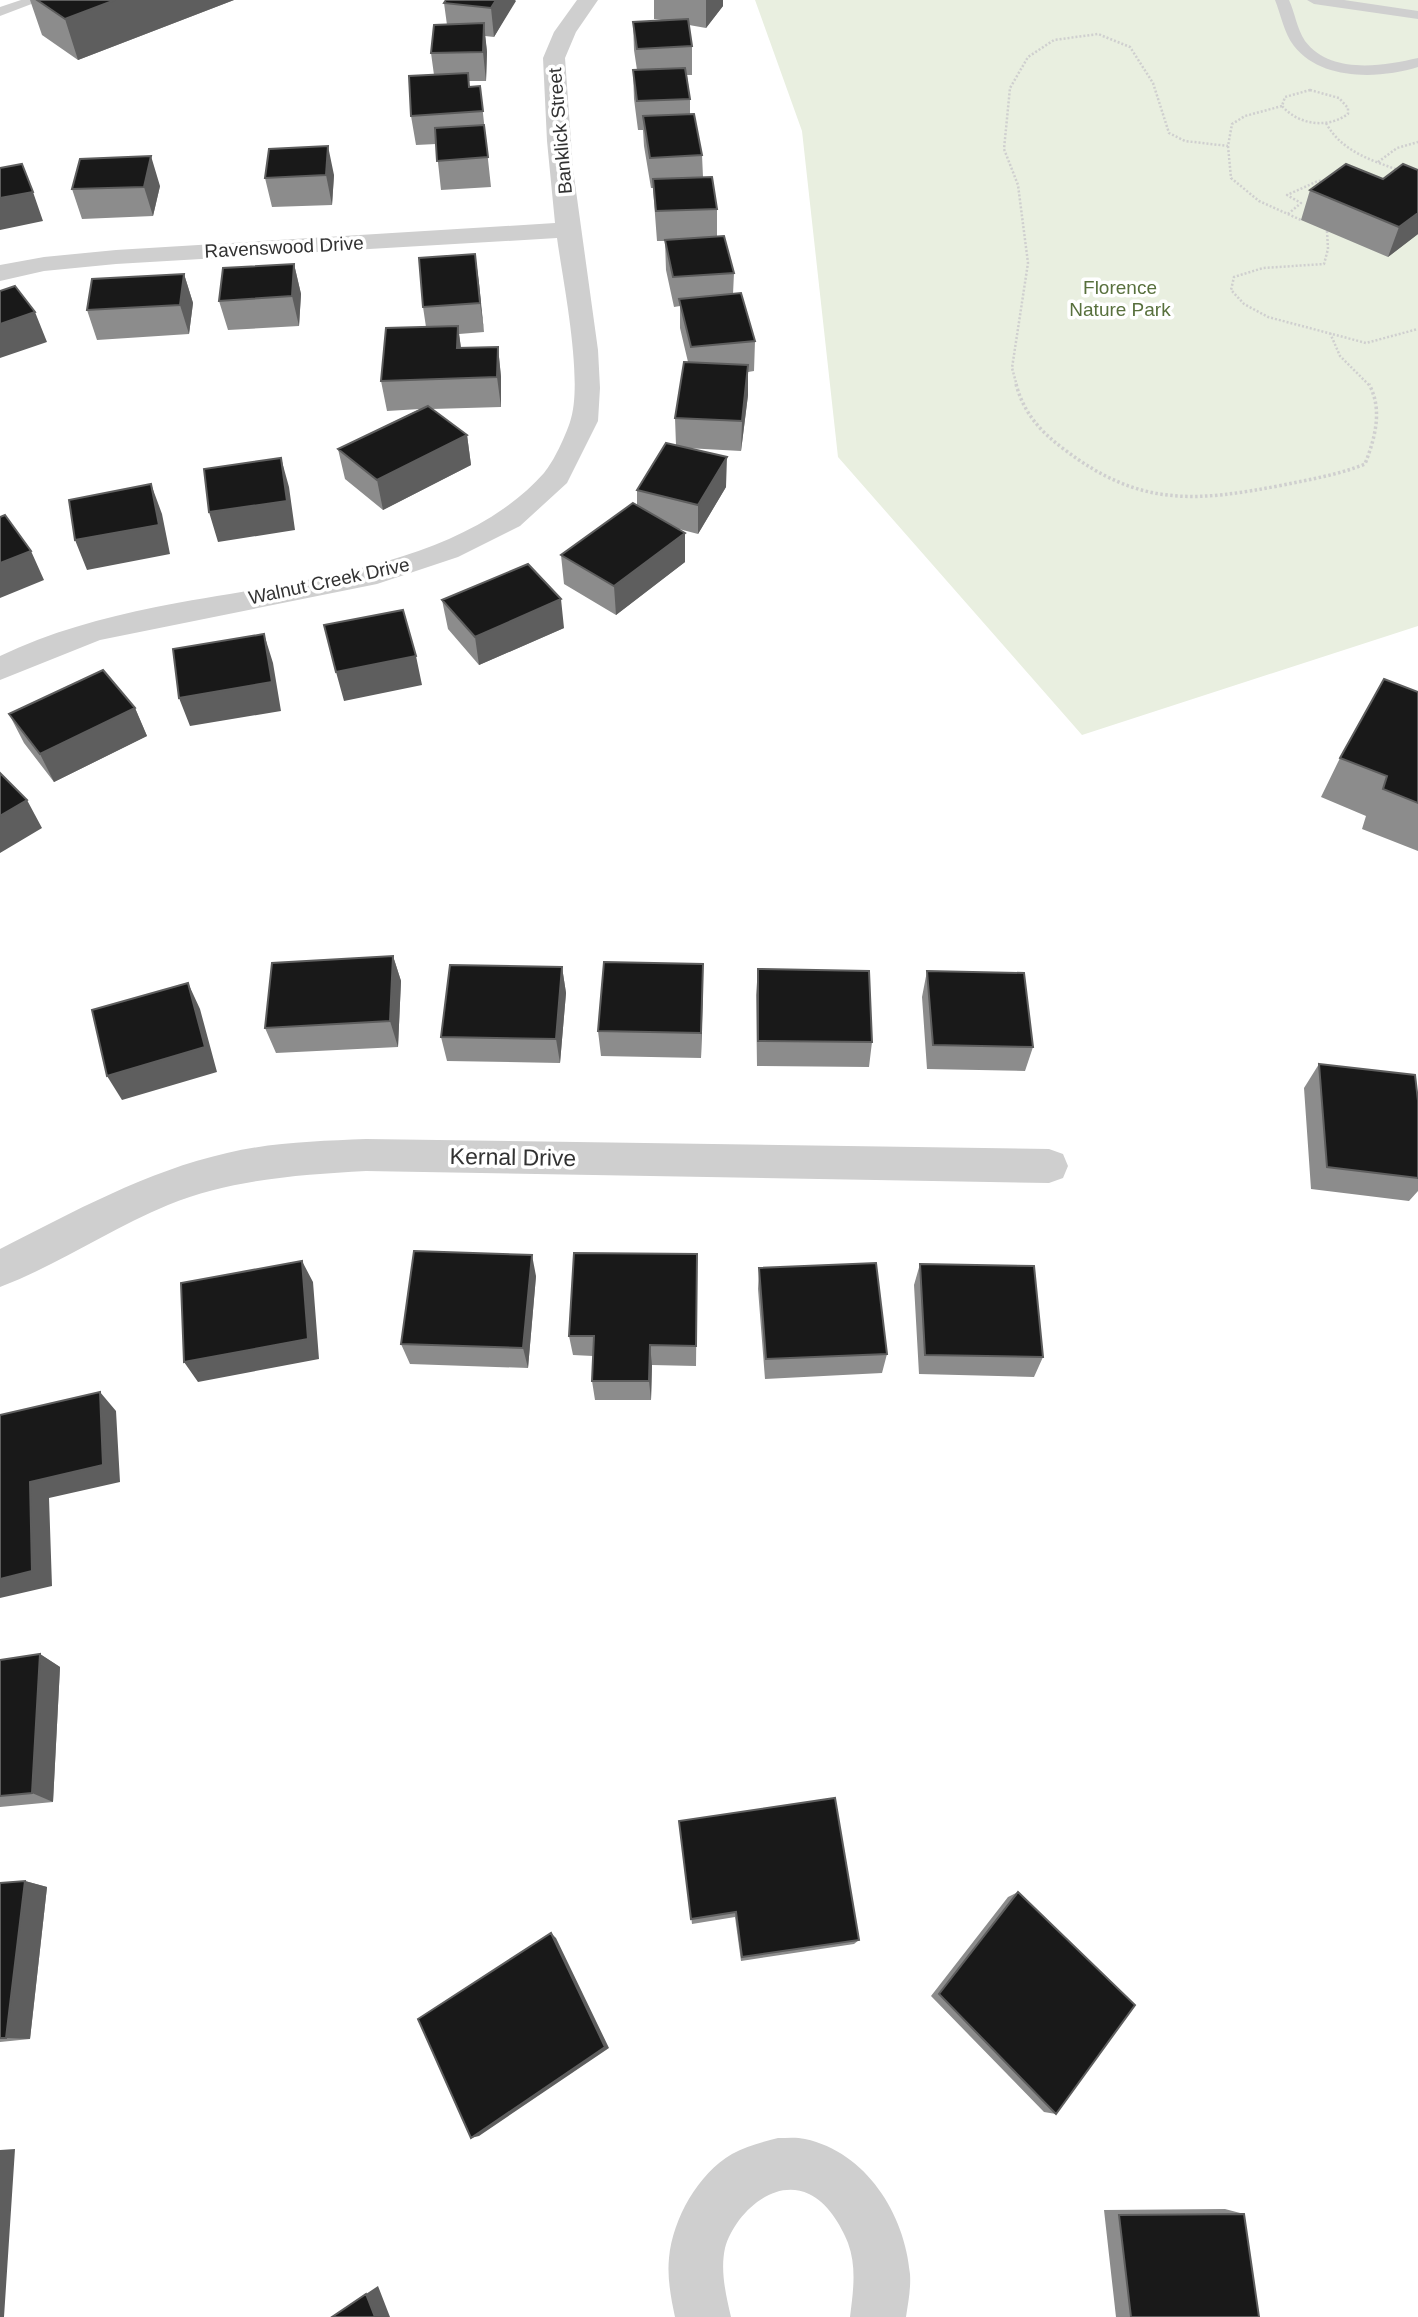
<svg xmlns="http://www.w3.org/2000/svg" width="1418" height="2317" viewBox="0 0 1418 2317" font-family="Arial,sans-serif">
<rect width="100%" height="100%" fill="#fff"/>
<path fill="#e9efe0" d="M755,0H1418V626L1082,735L838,457L802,131Z"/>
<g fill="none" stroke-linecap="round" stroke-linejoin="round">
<path stroke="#cfcfcf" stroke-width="2.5" stroke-dasharray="2 2" stroke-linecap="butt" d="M1310,90L1339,98L1348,108V114C1327,129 1299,125 1282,106L1285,97Z
M1282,106L1245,116L1232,124L1228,146L1231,178L1259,201L1301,220
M1326,123C1342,152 1371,160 1401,171
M1378,162L1397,148L1418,142
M1288,214L1301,203L1287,195L1318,181L1327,180
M1327,231L1328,249L1324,264L1263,268L1234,277L1231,290L1244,304L1268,317L1366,343L1418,329
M1330,333L1340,356L1370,386
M1017,386L1012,368L1028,263L1018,185L1004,149L1010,88L1028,57L1054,40L1098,34L1130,47L1153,83L1169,133L1185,141L1228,146"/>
<path stroke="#cfcfcf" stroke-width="3.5" stroke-dasharray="2.5 2.5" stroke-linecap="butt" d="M1016,384C1024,414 1041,432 1065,450C1140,507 1195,502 1283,485C1311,479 1338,475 1365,464C1375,438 1383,410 1369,384"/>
<path fill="#cfcfcf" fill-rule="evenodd" d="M21,0H42L0,16V7Z
M1275,0H1289C1295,13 1297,29 1305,41C1331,75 1383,66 1418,58V67C1380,79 1321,81 1294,46C1284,33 1281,15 1275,0Z
M1307,0H1344L1418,11V19L1314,4Z"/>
<path fill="#cfcfcf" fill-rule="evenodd" d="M577,0H598L576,32L565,58L573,169L598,350L600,388L598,421L567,483L520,526L458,557L377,584L100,640L0,680V656C50,632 102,618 156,607C278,582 456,572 544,473C554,461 565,437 570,422C584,382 563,282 557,238L116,264L44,271L0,281V265L44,257L116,250L555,223L547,141L543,58L554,32Z
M366,1139L1049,1149L1063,1154L1068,1166L1063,1178L1049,1183L366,1171C298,1175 232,1179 168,1205C110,1229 58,1265 0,1287V1249C73,1212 147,1171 227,1153C273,1142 320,1141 366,1139Z
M778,2138C787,2138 797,2137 805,2139C866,2152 905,2214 910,2274C911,2289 908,2303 906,2317H850C853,2292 857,2268 848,2243C841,2225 827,2202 809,2194C772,2177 734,2216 725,2248C720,2271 726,2295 731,2317H675C671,2298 667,2278 669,2258C673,2218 698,2174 732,2154C746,2146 763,2142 778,2138Z"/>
</g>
<path fill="#8c8c8c" d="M30,0H234L78,60L42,35Z
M446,0H515L494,37L485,36L487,52L486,81H469V87L480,86L491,187L441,190L436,144L416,145L411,116L434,75L431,53L447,25L444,3Z
M654,0H723V6L706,28L689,25L692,46V75H687L690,99V114L702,155L703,177L717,209V236L734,273L733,294L755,341L754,371L748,372V395L741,451L686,448L726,487L698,534L679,529L685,562L616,615L564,584L561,555L637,506V490L676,445L675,418L688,362L680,328V306L674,307L666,270L665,241H657L653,188H651L644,146L643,130H638L634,99L633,70H637L634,50L633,22L662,20L654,19Z
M269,149L334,175L332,205L272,207L265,178Z
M1418,170V234L1388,257L1301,220L1310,190L1383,179Z
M160,186L153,216L82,219L72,189Z
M475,254L484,332L459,334L461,348L498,347L501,377V407L432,409L467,435L471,465L383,510L345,479L338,449L420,409L387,411L381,381L426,327L423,307Z
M294,264L301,294L299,326L228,330L219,301Z
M184,274L193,303L189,334L97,340L87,310Z
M442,600L564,628L479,665L448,629Z
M1418,692V851L1362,829L1366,816L1321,797L1340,758Z
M135,708L147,736L54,782L24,743L9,714Z
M393,956L401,981L398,1047L276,1053L265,1028Z
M703,964L701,1058L601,1056L598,1031Z
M562,967L566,993L560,1063L447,1061L441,1037Z
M758,969L872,1042L869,1067L757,1066L756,995Z
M927,971L1033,1047L1025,1071L927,1069L922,997Z
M1319,1064L1418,1101V1191L1409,1201L1311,1189L1304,1088Z
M920,1264L1043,1357L1034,1377L919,1374L914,1285Z
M759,1268L887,1354L882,1373L765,1379L758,1289Z
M697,1275L696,1366L652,1365L651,1400H595L592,1381L593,1356L573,1355L569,1336Z
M536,1276L528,1368L410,1364L401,1344Z
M40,1654L60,1667L53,1802L0,1807V1660Z
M679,1821L859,1940L854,1944L741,1961L735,1917L692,1924Z
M25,1881L47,1887L30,2039L0,2042V1883Z
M1018,1892L1056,2114L1044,2112L931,1996L1008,1897Z
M1225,2209L1244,2214L1259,2317H1116L1104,2210Z"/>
<path fill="#5e5e5e" d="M115,0H234L78,60L65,19Z
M496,0H515L516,1L494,37L491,8Z
M706,0H723V6L706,28Z
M484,23L487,52L486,81L483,52Z
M328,146L334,175L332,205L326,175Z
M151,156L160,186L153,216L144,187Z
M33,192L43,221L0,230V198Z
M1418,213V234L1388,257L1399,227Z
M475,254L479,283L484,332L480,303Z
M294,264L301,294L299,326L292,296Z
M184,274L193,303L189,334L180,305Z
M35,312L47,342L0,358V324Z
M458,326L462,356L457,348Z
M498,347L501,377V407L497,377Z
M748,365V395L741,451L742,421Z
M467,435L471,465L383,510L377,480Z
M727,457L726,487L698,534V505Z
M281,458L289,487L295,530L218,542L209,512Z
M151,484L162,514L170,554L87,570L75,540Z
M685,533V562L616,615L614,586Z
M31,551L44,580L0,598V563Z
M561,599L564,628L479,665L475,637Z
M264,634L273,663L281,711L190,726L179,698Z
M416,656L422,685L344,701L336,672Z
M135,708L147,736L54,782L40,754Z
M27,800L42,828L0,853V816Z
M393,956L401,981L398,1047L390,1021Z
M703,964V989L701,1058V1033Z
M562,967L566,993L560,1063L556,1039Z
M188,983L200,1009L217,1072L122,1100L107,1076Z
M532,1255L536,1276L528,1368L523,1348Z
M302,1261L313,1282L319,1359L198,1382L184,1362Z
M650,1345L652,1365L651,1400L649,1381Z
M100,1392L116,1411L120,1482L49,1498L52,1586L0,1598V1579L30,1482Z
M40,1654L60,1667L53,1802L32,1793Z
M25,1881L47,1887L30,2039L6,2038Z
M551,1933L556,1938L609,2048L479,2136L471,2138Z
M15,2149L4,2317H0V2150Z
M378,2286L390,2317H375L366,2294Z"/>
<path fill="#191919" stroke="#5e5e5e" stroke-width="2" d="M37,0H115L65,19Z
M446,0H496L491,8L444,3Z
M688,19L692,46L637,49L633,22Z
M484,23L483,52L431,53L434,25Z
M685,68L690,99L637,101L633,70Z
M468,73L469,87L480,86L483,111L411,116L409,76Z
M694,114L702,155L650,158L643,116Z
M484,125L488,157L437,161L435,128Z
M328,146L326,175L265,178L269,149Z
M151,156L144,187L72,189L80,159Z
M22,164L33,192L0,198V168Z
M1346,164L1383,179L1403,164L1418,170V213L1399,227L1310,190Z
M712,177L717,209L656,211L653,179Z
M724,236L734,273L673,277L665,240Z
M475,254L480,303L423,307L419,258Z
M294,264L292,296L219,301L223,268Z
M184,274L180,305L87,310L92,279Z
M15,286L35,312L0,324V291Z
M741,293L755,341L691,347L679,299Z
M458,326L457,348L498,347L497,377L381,381L386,328Z
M684,362L748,365L742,421L675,418Z
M428,406L467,435L377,480L338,449Z
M666,443L727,457L698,505L637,490Z
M281,458L287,501L209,512L204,469Z
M151,484L159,525L75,540L69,500Z
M633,503L685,533L614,586L561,555Z
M5,515L31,551L0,563V517Z
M528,564L561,599L475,637L442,600Z
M403,610L416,656L336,672L324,625Z
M264,634L272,682L179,698L173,649Z
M103,670L135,708L40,754L9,714Z
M1384,679L1418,692V803L1383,789L1387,776L1340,758Z
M0,773L27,800L0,816Z
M393,956L390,1021L265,1028L272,963Z
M604,962L703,964L701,1033L598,1031Z
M450,965L562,967L556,1039L441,1037Z
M758,969L869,971L872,1042L758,1041Z
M927,971L1024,973L1033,1047L933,1045Z
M188,983L205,1047L107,1076L92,1010Z
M1319,1064L1415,1075L1418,1101V1178L1327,1167Z
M414,1251L532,1255L523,1348L401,1344Z
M574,1253L697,1254L696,1346L650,1345L649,1381H592L594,1336H569Z
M302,1261L308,1339L184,1362L181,1283Z
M876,1263L887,1354L766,1359L759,1268Z
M920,1264L1034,1266L1043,1357L925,1355Z
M100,1392L103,1465L30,1482L32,1571L0,1579V1415Z
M40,1654L32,1793L0,1796V1660Z
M835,1798L859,1940L742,1957L736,1912L691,1919L679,1821Z
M25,1881L6,2038H0V1883Z
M1018,1892L1135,2005L1056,2114L939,1994Z
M551,1933L605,2047L471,2138L418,2019Z
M1244,2214L1259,2317H1131L1119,2215Z
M366,2294L375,2317H332Z"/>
<g text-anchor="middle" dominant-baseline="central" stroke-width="7" stroke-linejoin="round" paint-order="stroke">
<g font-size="19" fill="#323232" stroke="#fff">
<text transform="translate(560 131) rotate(-95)">Banklick Street</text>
<text transform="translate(284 247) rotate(-3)">Ravenswood Drive</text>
<text transform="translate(329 581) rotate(-12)">Walnut Creek Drive</text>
</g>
<g font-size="19" fill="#58703d" stroke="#fff">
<text x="1120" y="287">Florence<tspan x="1120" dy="22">Nature Park</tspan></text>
</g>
<g font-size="23" fill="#323232" stroke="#fff">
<text transform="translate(513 1157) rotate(1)">Kernal Drive</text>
</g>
</g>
</svg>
